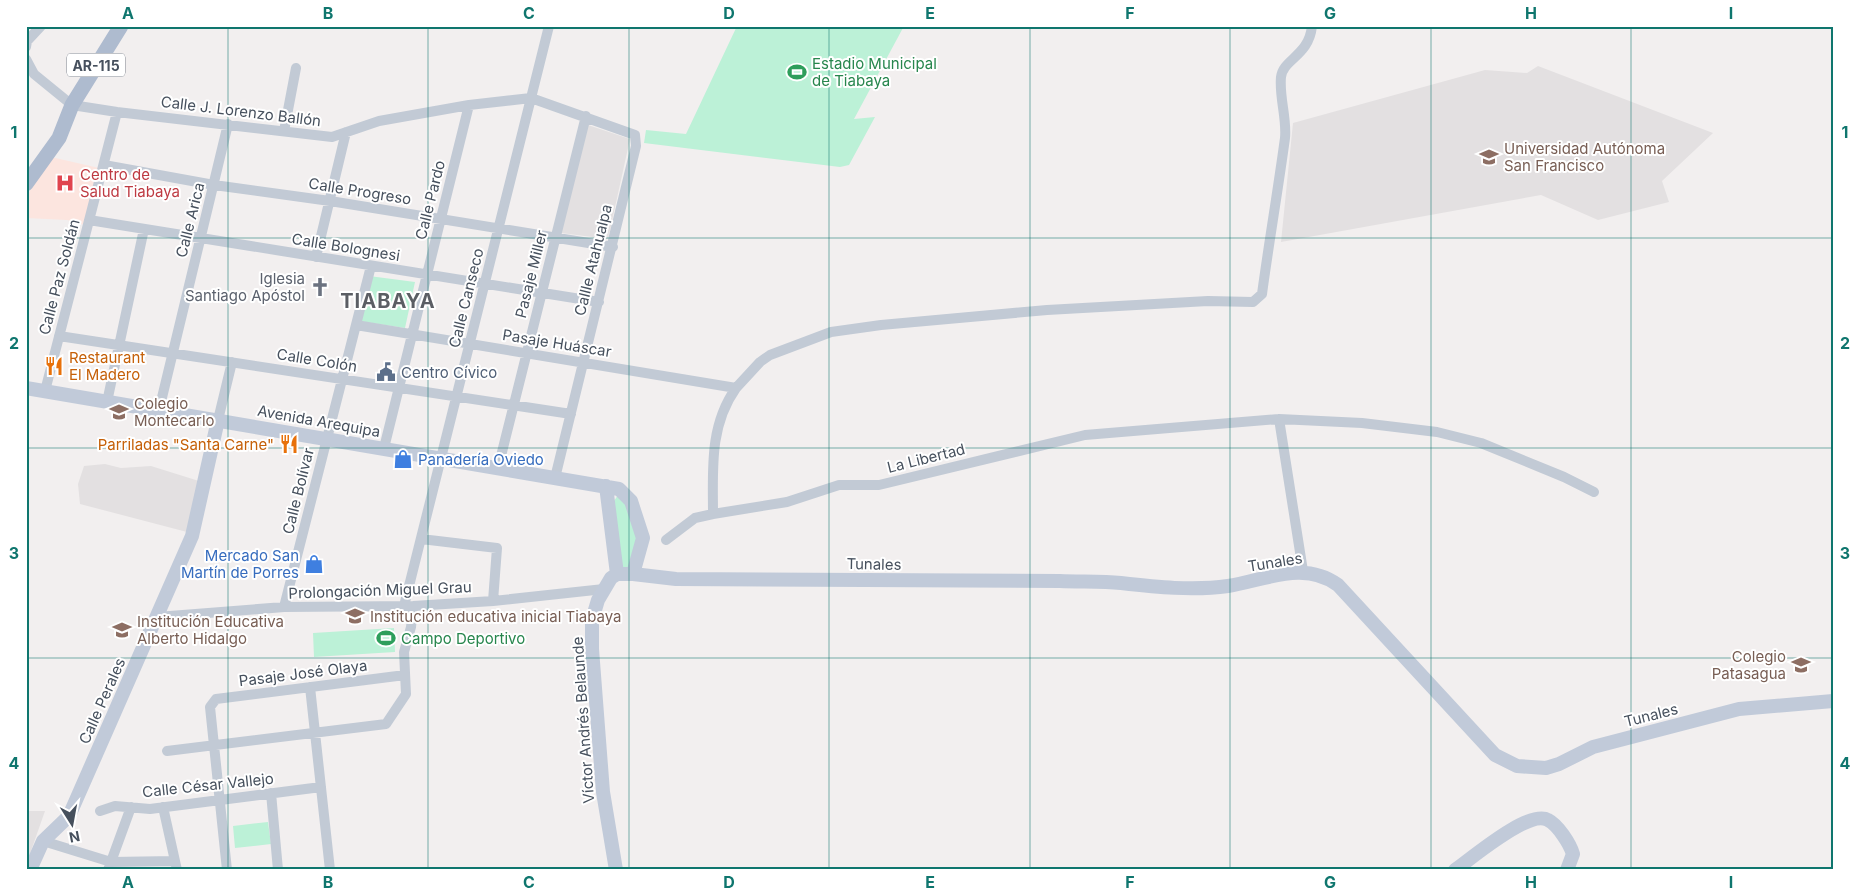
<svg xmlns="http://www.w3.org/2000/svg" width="1859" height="896" viewBox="0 0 1859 896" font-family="Inter,sans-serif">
<rect width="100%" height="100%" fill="#f2efef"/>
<path fill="#e3e0e1" d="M1538,66L1713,133L1662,181L1669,202L1598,220L1541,195L1281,242L1293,123L1485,70L1527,73Z
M585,124L630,139L608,239L561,233Z
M105,464L121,468L151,466L199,481L187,532L80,504L78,484L84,466Z
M26,811H45L26,865Z"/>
<path fill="#fce5df" d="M51,157L99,168L85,225L67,220L26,218V197Z"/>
<path fill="#bcf1d7" d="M737,26H904L854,119L875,117L849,165L840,167L644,143L646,130L686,134Z
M369,276L415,282L405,328L359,321Z
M618,495H623L639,533L632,568L623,567L621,564L614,501Z
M394,628L395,652L314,657L313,633Z
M268,822L271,844L235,848L233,826Z"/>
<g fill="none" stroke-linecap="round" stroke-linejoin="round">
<path stroke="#c2cad5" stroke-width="10" d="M26,47L27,41L41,26
M26,59L34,74L72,105L117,112L332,137L379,121L469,105L531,98L635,135L636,146L555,478
M284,131L296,68
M104,165L214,185L330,201L613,247
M89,220L599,302
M316,257L346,132
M356,325L736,388L760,362L770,355L831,332L881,325L1047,310L1208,301L1253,302L1262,294C1269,242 1278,190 1285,138C1287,118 1279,97 1281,77C1283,59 1309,56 1312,26
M59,336L571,414
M736,388C709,426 713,470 713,514L787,502L839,485H879L1085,435L1279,419L1362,423L1437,432L1481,443L1564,477L1594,492
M45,391L117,112
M107,402L144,229
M159,410L228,124
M1279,419L1303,571
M218,420L232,362
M384,448L469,105
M498,468L586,116
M421,539L497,548L493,601
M666,540L695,518L713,514
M404,606L549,26
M284,607L371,266
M157,617L284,607L413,606L493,601L604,589
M310,687L330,870
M167,751L386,724L406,694L404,652L411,627L413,606
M271,793L278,870
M163,807L177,870
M100,811L115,806L150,809L321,787
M43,841L111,862L175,861
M108,870L131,807
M227,870L210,707L216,699L405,675"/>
<path stroke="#c1cad9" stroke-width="14" d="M26,388L619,489L631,501L643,538L633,574
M606,486L617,574
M30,870L43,841L69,816L192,536L218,420
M616,870L603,792L592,649V620L598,600L611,578L617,574H633L676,579L1060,581C1080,582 1101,581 1121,583C1156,587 1193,591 1228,586C1266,580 1304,560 1338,585L1495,755L1517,766L1546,768L1559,764L1593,747L1739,709L1833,701
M1455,870C1472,858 1529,809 1548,820C1558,825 1570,844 1573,854L1567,870"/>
<path stroke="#aebbcf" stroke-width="15" d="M26,184L59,138L72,105L121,26"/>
</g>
<path fill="none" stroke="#0f766e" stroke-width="1" stroke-opacity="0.55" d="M228,26V870M428,26V870M629,26V870M829,26V870M1030,26V870M1230,26V870M1431,26V870M1631,26V870M26,238H1833M26,448H1833M26,658H1833"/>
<defs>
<g id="stadium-bare" transform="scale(1.5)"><path d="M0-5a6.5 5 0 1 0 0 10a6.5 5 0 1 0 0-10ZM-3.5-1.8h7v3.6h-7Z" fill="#2e9e5b" stroke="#fff" stroke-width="2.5" paint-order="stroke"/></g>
<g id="university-bare" transform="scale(1.5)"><path d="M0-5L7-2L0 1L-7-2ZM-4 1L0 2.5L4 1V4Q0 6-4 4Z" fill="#8d6e63" stroke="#fff" stroke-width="2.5" paint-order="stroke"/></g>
<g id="hospital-bare" transform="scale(1.5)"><path d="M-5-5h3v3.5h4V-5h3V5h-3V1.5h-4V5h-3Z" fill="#e0444e" stroke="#fff" stroke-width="2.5" paint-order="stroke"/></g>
<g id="church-bare" transform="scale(1.5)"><path d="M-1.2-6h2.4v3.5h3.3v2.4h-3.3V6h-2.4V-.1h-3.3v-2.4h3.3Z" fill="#6b7280" stroke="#fff" stroke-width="2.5" paint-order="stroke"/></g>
<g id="restaurant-bare" transform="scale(1.5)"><path d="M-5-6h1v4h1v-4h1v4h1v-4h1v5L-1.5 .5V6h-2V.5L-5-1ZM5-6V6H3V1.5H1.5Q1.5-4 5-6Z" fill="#e8710a" stroke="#fff" stroke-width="2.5" paint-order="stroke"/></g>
<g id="civic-bare" transform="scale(1.5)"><path d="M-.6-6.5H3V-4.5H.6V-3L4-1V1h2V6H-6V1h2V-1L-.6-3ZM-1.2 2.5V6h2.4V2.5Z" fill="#5c6f8a" stroke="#fff" stroke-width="2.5" paint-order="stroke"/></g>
<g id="school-bare" transform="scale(1.5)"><path d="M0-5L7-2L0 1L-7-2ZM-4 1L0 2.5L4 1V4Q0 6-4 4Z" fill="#8d6e63" stroke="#fff" stroke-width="2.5" paint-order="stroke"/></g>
<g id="shop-bare" transform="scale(1.5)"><path d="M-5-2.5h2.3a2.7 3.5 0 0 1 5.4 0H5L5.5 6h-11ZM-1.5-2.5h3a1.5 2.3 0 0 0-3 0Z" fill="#3f7fe0" stroke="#fff" stroke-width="2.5" paint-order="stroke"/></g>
</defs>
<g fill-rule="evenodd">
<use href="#stadium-bare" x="797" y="72"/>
<use href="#university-bare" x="1489" y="157"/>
<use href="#hospital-bare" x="65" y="183"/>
<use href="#church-bare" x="320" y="287"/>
<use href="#restaurant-bare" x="54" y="366"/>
<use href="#civic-bare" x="386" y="372"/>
<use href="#school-bare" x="119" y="412"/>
<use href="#restaurant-bare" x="289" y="444"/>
<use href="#shop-bare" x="403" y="459"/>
<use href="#shop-bare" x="314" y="564"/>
<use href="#school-bare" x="355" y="616"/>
<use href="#school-bare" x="122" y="630"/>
<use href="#stadium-bare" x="386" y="638"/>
<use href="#school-bare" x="1801" y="665"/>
</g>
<g text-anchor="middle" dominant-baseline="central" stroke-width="4" stroke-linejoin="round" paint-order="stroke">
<rect fill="#fff" stroke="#7e848e" stroke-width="1" x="67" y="53.5" width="58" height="23" rx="4"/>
<g font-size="14" font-weight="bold" fill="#46505d">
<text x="96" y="65">AR-115</text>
</g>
<g font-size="15" fill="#27864d" stroke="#fff" text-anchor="start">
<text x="812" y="63">Estadio Municipal<tspan x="812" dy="17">de Tiabaya</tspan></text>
<text x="401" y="638">Campo Deportivo</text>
</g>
<g font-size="15" fill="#46505d" stroke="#fff">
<text transform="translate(241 111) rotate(7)">Calle J. Lorenzo Ballón</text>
<text transform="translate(360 191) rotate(9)">Calle Progreso</text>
<text transform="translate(430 200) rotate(-76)">Calle Pardo</text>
<text transform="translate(190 220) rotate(-76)">Calle Arica</text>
<text transform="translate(346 247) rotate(9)">Calle Bolognesi</text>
<text transform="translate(593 260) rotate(-76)">Callle Atahualpa</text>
<text transform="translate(531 274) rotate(-76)">Pasaje Miller</text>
<text transform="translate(59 277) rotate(-75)">Calle Paz Soldán</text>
<text transform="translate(466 298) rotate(-76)">Calle Canseco</text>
<text transform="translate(557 343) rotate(9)">Pasaje Huáscar</text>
<text transform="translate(317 360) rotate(9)">Calle Colón</text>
<text transform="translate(319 421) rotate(10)">Avenida Arequipa</text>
<text transform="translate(926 458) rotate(-14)">La Libertad</text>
<text transform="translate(298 491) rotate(-76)">Calle Bolívar</text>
<text transform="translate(1275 562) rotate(-9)">Tunales</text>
<text transform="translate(874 564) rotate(1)">Tunales</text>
<text transform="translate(380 590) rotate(-2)">Prolongación Miguel Grau</text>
<text transform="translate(303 673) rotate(-7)">Pasaje José Olaya</text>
<text transform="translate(102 701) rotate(-66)">Calle Perales</text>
<text transform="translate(1651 715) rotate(-14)">Tunales</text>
<text transform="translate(583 720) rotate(-94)">Víctor Andrés Belaunde</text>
<text transform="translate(208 785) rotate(-6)">Calle César Vallejo</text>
</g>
<g font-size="15" fill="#785e54" stroke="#fff" text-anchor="start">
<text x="1504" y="148">Universidad Autónoma<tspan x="1504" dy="17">San Francisco</tspan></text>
<text x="134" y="403">Colegio<tspan x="134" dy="17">Montecarlo</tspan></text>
<text x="370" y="616">Institución educativa inicial Tiabaya</text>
<text x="137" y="621">Institución Educativa<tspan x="137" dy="17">Alberto Hidalgo</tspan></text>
<text x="1786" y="656" text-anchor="end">Colegio<tspan x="1786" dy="17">Patasagua</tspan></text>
</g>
<g font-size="15" fill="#be3a42" stroke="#fff" text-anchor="start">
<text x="80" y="174">Centro de<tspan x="80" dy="17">Salud Tiabaya</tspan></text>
</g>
<g font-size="15" fill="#5b616d" stroke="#fff" text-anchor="end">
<text x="305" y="278">Iglesia<tspan x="305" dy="17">Santiago Apóstol</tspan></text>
</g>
<g font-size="15" fill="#c56008" stroke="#fff" text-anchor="start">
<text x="69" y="357">Restaurant<tspan x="69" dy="17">El Madero</tspan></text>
<text x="274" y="444" text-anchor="end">Parriladas "Santa Carne"</text>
</g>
<g font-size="15" fill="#4e5e75" stroke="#fff" text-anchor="start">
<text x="401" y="372">Centro Cívico</text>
</g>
<g font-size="15" fill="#366cbe" stroke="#fff" text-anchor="start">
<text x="418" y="459">Panadería Oviedo</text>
<text x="299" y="555" text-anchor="end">Mercado San<tspan x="299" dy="17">Martín de Porres</tspan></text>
</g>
<g font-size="20" font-weight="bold" letter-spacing="1" fill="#5b5e64" stroke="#fff">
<text x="388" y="301">TIABAYA</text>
</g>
</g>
<rect width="1859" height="896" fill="none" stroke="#ffffff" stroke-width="55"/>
<g transform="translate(72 824) rotate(169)" stroke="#ffffff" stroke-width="4" paint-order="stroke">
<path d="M0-4L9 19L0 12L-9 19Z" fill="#46505d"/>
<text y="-8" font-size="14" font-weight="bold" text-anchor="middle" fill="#46505d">N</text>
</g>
<rect x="28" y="28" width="1804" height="840" fill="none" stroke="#0f766e" stroke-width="2"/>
<g font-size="16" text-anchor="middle" font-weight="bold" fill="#0f766e">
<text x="128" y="19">A</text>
<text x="328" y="19">B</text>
<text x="529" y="19">C</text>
<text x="729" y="19">D</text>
<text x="930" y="19">E</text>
<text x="1130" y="19">F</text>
<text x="1330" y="19">G</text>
<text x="1531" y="19">H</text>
<text x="1731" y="19">I</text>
<text x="14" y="138">1</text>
<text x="1845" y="138">1</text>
<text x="14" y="349">2</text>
<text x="1845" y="349">2</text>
<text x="14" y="559">3</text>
<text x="1845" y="559">3</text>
<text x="14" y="769">4</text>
<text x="1845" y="769">4</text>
<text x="128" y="888">A</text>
<text x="328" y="888">B</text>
<text x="529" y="888">C</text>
<text x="729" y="888">D</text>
<text x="930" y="888">E</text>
<text x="1130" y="888">F</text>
<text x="1330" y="888">G</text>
<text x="1531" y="888">H</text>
<text x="1731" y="888">I</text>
</g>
</svg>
